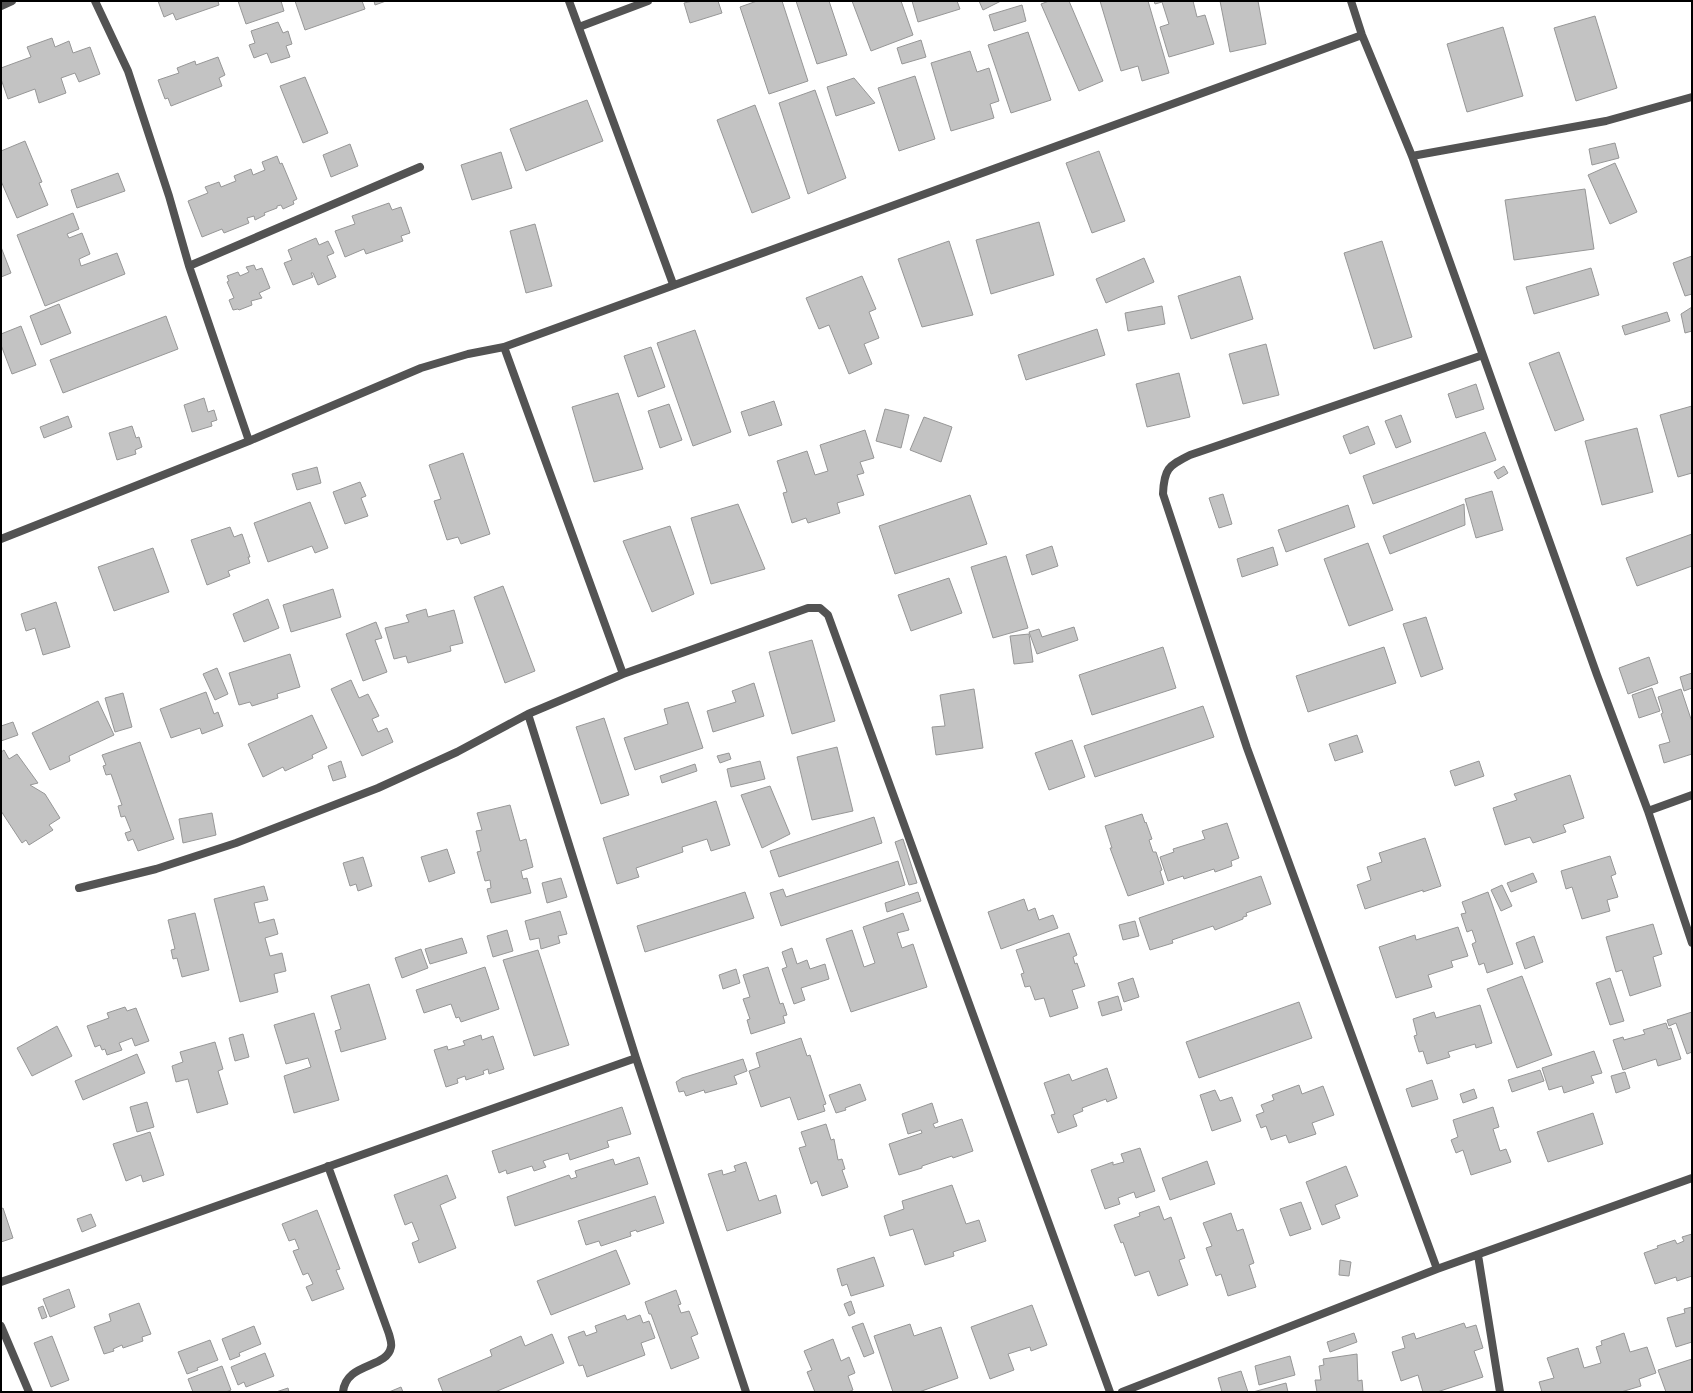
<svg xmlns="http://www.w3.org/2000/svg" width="1693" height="1393" viewBox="0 0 1693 1393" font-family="'Nunito Sans',sans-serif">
<rect width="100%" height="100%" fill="#fff"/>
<path fill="#c3c3c3" stroke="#979797" d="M158,1H218L219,5L176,20L173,13L164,17Z
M238,1H281L284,11L246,24Z
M295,1H362L365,9L305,30Z
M374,1H386L375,5Z
M693,1H718L722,13L690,23L684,3Z
M757,1H782L808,81L769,94L740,7Z
M796,1H829L847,55L817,64Z
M852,1H901L913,35L871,51Z
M912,1H957L960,9L918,22Z
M979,1H1001L983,10Z
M1049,1H1069L1103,81L1079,91L1041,4Z
M1100,1H1148L1169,73L1142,81L1138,66L1121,71Z
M1154,1H1193L1197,17L1205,15L1214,44L1169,57L1160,27L1169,24L1162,2L1155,4Z
M1220,1H1258L1266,44L1230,52Z
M1022,5L1026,21L994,31L989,15Z
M1595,16L1617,88L1576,101L1554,28Z
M278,22L283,33L288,31L292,44L286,46L290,57L271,63L267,53L254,58L249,45L255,43L251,31Z
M1503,27L1523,96L1467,112L1447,44Z
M1028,32L1051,100L1011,113L988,45Z
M52,38L55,47L69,41L73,53L90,47L100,74L79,82L75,73L61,78L66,93L39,103L35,89L8,99L1,79V68L31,57L27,47Z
M921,40L926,57L902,64L897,48Z
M970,51L977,72L989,68L999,101L990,104L994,118L951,131L931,63Z
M218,57L225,75L219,78L222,86L171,106L168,98L165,99L158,80L179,73L177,68L195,61L196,65Z
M915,76L935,139L899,151L878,88Z
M305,77L328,133L303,143L280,86Z
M854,78L875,103L836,116L827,87Z
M815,90L846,178L808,194L779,103Z
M587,100L603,141L526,171L510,129Z
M755,105L790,198L752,213L717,120Z
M25,141L42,182L39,183L48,205L17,218L1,181V151Z
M1615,143L1619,158L1592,165L1589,149Z
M350,144L358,166L331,177L323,155Z
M1099,151L1125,221L1092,233L1066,163Z
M501,152L512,188L472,200L461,165Z
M277,156L280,164L282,163L297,199L293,201L294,204L283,209L281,205L277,206V208L264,213L265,215L255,220L254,216L247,218L249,223L224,233L222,229L202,237L188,201L208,193L205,187L219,182L221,187L236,181L234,176L251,169L253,175L265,170L262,162Z
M1615,163L1637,212L1610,224L1588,175Z
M118,173L125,191L77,208L71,190Z
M1585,189L1594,249L1514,260L1505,200Z
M389,203L392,210L401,207L410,233L401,236L403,241L366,254L364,249L345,257L335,231L355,224L352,216Z
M73,213L79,229L67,234L69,238L82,233L90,254L79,259L81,266L117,253L125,274L45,306L17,235Z
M1039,222L1054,275L991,294L976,240Z
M535,224L552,286L526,293L510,231Z
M316,238L319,245L328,241L334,253L327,256L336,277L318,285L313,273H311L313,277L293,285L284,263L292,260L288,250Z
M949,241L973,315L922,327L898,259Z
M1382,241L1412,337L1374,349L1344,253Z
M1,247L11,273L1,277Z
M1692,256V294L1685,296L1673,263Z
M1144,258L1154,282L1106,303L1096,279Z
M254,265L256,270L262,268L270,288L259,293L262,298L251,301L252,305L239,310L238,309L233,310L229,300L234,298L227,282L229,281L227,276L238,272L240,276L249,272L246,267Z
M1591,268L1599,295L1534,314L1526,287Z
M862,276L876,309L869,312L879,338L864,344L872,364L849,374L829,325L819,329L806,298Z
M1240,276L1253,319L1191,339L1178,296Z
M59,304L71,333L41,345L30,316Z
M1162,306L1165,324L1128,331L1125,313Z
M1692,307V331L1685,333L1681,314Z
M1667,312L1670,321L1625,335L1622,326Z
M166,316L178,349L63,393L50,360Z
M21,326L36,365L12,374L1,345V334Z
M1097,329L1105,355L1026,380L1018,355Z
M695,330L731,432L693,446L657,343Z
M1266,344L1279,395L1243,404L1229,354Z
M651,347L665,387L638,397L624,356Z
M1559,352L1584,420L1555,431L1529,363Z
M1179,373L1190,417L1147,427L1136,384Z
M1476,384L1484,409L1456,418L1448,394Z
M618,393L643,469L594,482L572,407Z
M204,398L208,412L214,410L217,420L211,422L212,426L192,432L184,405Z
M774,401L782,425L749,436L741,412Z
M669,404L682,440L660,448L648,411Z
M1692,406V473L1678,477L1660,415Z
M885,409L909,415L901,448L876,441Z
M1401,415L1411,442L1396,448L1385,421Z
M68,416L72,427L44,438L40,427Z
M924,417L952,427L941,462L910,450Z
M132,426L136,438L139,437L142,447L135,450L136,454L117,460L109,433Z
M1368,426L1375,444L1350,454L1343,436Z
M1637,428L1653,492L1602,505L1585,441Z
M865,430L874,458L860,462L864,473L857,475L864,495L837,503L840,513L808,523L806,518L792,523L783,493L787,492L777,461L807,451L815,475L828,471L820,445Z
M1485,432L1496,460L1373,504L1363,476Z
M463,453L490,534L461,544L458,537L447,540L434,501L441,499L429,465Z
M1504,466L1508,473L1498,479L1494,472Z
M317,467L321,483L297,490L292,474Z
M360,482L366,496L361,498L368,516L345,524L333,492Z
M1492,491L1503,530L1476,538L1465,499Z
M1223,494L1232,524L1219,528L1209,498Z
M970,495L987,544L895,574L879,526Z
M310,502L328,548L315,553L312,546L268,562L254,523Z
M738,504L765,569L711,584L691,518Z
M1464,504L1465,525L1390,554L1383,536Z
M1348,505L1355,527L1286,552L1278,530Z
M670,526L694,594L652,612L623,541Z
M230,527L234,537L242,534L250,557H248L250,563L228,571L230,576L207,585L191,540Z
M1692,534V566L1637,586L1626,558Z
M1368,543L1393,610L1349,626L1324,559Z
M1052,546L1058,566L1032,575L1026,555Z
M1273,547L1278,565L1242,577L1237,559Z
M153,548L169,592L114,611L98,567Z
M1006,556L1028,628L993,638L971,567Z
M949,578L962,613L911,631L898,595Z
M503,586L535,671L505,683L474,597Z
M333,589L341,617L291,632L283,605Z
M268,599L279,628L244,642L233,614Z
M56,602L70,647L43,655L35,628L26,631L21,614Z
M426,609L428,617L454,610L463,643L450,646L451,651L408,663L406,656L394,659L385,628L409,622L406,615Z
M1426,617L1443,669L1421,677L1403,624Z
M376,622L382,638L375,640L387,672L363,681L346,634Z
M1074,627L1078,640L1037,654L1029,632L1039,629L1042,637Z
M1029,634L1033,662L1014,664L1010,636Z
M812,640L835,721L792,734L769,652Z
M1163,647L1176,688L1092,715L1079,675Z
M1384,647L1396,683L1308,712L1296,676Z
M290,654L300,687L277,694L278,698L252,706L250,702L239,705L229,673Z
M1649,657L1658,683L1628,694L1619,668Z
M217,668L228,694L215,700L203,674Z
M1692,673V688L1684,691L1680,677Z
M351,680L359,698L368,694L379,716L372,719L378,732L387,728L393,742L362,756L331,689Z
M754,683L764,716L713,732L707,711L736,702L732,691Z
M1652,688L1660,711L1639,718L1632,695Z
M974,689L983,748L936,755L932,727L945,726L940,695Z
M1681,689L1692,722V754L1664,763L1659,745L1670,742L1661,714L1663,713L1658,697Z
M206,692L214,714L218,712L223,726L202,734L200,728L171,738L160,709Z
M123,693L132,727L115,732L105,698Z
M98,701L114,735L69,756L70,761L50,770L32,733Z
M688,702L703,748L635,770L624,738L668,724L664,709Z
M1203,706L1214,737L1095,777L1084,746Z
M312,715L327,748L312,755L313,758L285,771L283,767L263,777L248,744Z
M604,718L629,795L601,804L576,727Z
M13,722L18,735L1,741V726Z
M1357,735L1363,752L1335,761L1329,744Z
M1072,740L1085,777L1049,790L1035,753Z
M140,742L174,839L138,851L133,839L128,841L125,833L131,831L125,816L121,817L118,806L122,805L111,774L106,775L103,766L106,765L102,755Z
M837,747L853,811L812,820L797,757Z
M4,750L9,759L17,754L38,783L30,785L45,794L60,818L49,825L53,830L29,845L26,840L22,843L1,811V752Z
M729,753L731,759L720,763L717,756Z
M341,761L346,777L333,781L328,766Z
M760,761L765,779L731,787L727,769Z
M1479,761L1484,776L1455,786L1450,771Z
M695,764L697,771L662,783L660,776Z
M1570,775L1584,818L1563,825L1566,832L1533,843L1530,837L1505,845L1493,808L1517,800L1514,794Z
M770,786L790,834L762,848L741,795Z
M716,801L730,845L711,851L707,839L682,847L683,852L636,868L639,877L617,884L603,838Z
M510,805L520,841L526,839L533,867L521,871L523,879L527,878L531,893L491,903L487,889L491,888L490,880L485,881L477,852L481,851L476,831L482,830L477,813Z
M212,813L216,835L183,843L179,819Z
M1142,814L1145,823L1146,822L1152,839L1149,840L1153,852H1156L1162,870L1160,871L1164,884L1128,896L1110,848H1112L1105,826Z
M874,817L882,843L779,877L770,851Z
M1227,823L1239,858L1231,861L1232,866L1215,872L1214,869L1184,879L1183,876L1168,881L1160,857L1174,852L1173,849L1205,839L1202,831Z
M1425,838L1441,886L1423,892V890L1365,909L1357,885L1371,880L1367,867L1382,862L1379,853Z
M903,839L917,883L909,885L895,842Z
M447,849L455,873L429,882L421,857Z
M1610,856L1616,874L1611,876L1618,897L1607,900L1610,911L1582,919L1572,887L1566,889L1561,871Z
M363,857L372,886L358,891L356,884L350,886L343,863Z
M898,861L905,885L781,926L770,893L783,889L786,897Z
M1533,873L1537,882L1511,892L1507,883Z
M1261,876L1271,904L1246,913L1247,916L1243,917V919L1215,930L1213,926L1172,940L1173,943L1150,950L1139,918Z
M561,878L567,897L547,903L542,883Z
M1502,885L1512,906L1501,911L1491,890Z
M264,886L268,900L254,903L259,923L274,919L278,934L265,938L270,956L282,953L286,971L274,974L278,992L240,1002L214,899Z
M745,892L754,918L645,952L637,926Z
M918,892L921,901L887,912L885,903Z
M1488,892L1513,964L1487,973L1484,963L1479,965L1472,944L1476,942L1472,930L1467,932L1461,914L1466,913L1462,902Z
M1024,899L1028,911L1035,908L1039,920L1053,915L1058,928L1001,949L988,912Z
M560,911L567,934L558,936L560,943L541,949L539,938L530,940L525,921Z
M195,913L209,970L182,977L177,958L173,959L171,950L175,949L168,920Z
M903,913L909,930L897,933L902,948L913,944L927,987L851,1012L826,939L852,930L864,967L875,963L863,927Z
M1135,921L1139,936L1123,940L1119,925Z
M1653,924L1662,954L1653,957L1661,986L1630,996L1622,970L1616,972L1606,937Z
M1458,927L1468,956L1451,961L1453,967L1428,975L1432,987L1396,998L1379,947L1415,935L1416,940Z
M507,930L513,951L493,957L487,936Z
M1069,933L1077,955L1073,957L1075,964L1077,963L1085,986L1072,990L1078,1008L1050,1017L1044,998L1035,1000L1030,986L1025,987L1021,974L1024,973L1016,950Z
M1534,936L1543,962L1525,969L1516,943Z
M462,938L467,953L430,964L425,949Z
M792,948L797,964L807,960L810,969L825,964L829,979L801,988L805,1000L794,1004L782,969L787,967L782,952Z
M421,949L428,968L402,978L395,958Z
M538,950L569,1045L534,1056L503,960Z
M485,967L499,1009L461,1022L459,1017L456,1018L451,1004L424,1013L416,990Z
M768,967L780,1004L783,1003L787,1015L783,1016L785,1023L751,1034L747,1020L750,1019L743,999L750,997L743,975Z
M736,969L740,983L723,989L719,975Z
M1522,976L1552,1055L1517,1068L1487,989Z
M1133,978L1139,997L1124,1002L1118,983Z
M1610,978L1624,1021L1610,1025L1596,983Z
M369,984L386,1039L341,1052L335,1031L341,1029L331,996Z
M1118,996L1122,1010L1102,1016L1098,1002Z
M1299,1002L1312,1038L1199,1078L1186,1042Z
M1480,1005L1492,1043L1476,1048L1475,1044L1448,1052L1450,1057L1427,1064L1423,1051L1419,1052L1414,1036L1417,1035L1413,1019L1434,1012L1436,1018Z
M125,1007L127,1011L136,1008L149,1041L135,1046L132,1038L119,1043L122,1050L107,1055L105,1049L102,1050L100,1045L95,1047L87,1026L109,1018L107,1013Z
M1692,1012V1052L1687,1054L1676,1023L1669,1026L1667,1020Z
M314,1013L339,1100L294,1113L284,1076L311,1067L308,1058L286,1064L274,1025Z
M1666,1023L1668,1029L1671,1028L1681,1059L1658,1066L1656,1059L1623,1070L1613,1040L1623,1037L1624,1040L1645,1034L1643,1030Z
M57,1026L72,1056L32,1076L17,1048Z
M243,1034L249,1057L235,1061L229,1038Z
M481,1035L482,1040L493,1036L504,1069L489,1074L488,1069L483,1071L484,1074L466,1080L465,1076L457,1079L458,1083L446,1087L434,1050L447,1046L448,1050L465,1045L463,1041Z
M801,1038L807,1056L810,1055L826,1104L823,1105L825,1111L798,1120L790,1097L761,1107L749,1071L760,1067L756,1053Z
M215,1042L223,1069L218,1071L228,1104L197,1113L188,1079L176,1082L172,1066L183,1062L180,1052Z
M1594,1051L1602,1073L1591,1076L1594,1083L1564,1093L1562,1086L1549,1090L1542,1068Z
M137,1054L145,1073L83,1100L75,1081Z
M743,1059L747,1071L734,1076L737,1084L705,1093L704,1090L686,1096L684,1091L679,1092L676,1082L682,1078Z
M1107,1068L1117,1098L1107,1102L1106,1099L1082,1108L1083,1111L1073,1115L1077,1126L1058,1133L1051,1115L1055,1114L1044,1083L1069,1074L1072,1081Z
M1540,1070L1544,1081L1512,1092L1508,1080Z
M1625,1072L1630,1088L1616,1093L1611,1076Z
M1432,1080L1438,1099L1412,1107L1406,1089Z
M860,1084L866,1100L845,1108L846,1110L836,1113L829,1095Z
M1299,1085L1302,1094L1323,1086L1334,1115L1312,1123L1316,1134L1289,1143L1286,1135L1271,1140L1266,1126L1261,1128L1256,1115L1264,1112L1261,1105L1274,1100L1272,1095Z
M1474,1089L1477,1098L1463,1103L1460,1094Z
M1215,1090L1220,1101L1232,1097L1241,1121L1212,1131L1200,1095Z
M147,1102L154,1127L137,1132L130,1107Z
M932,1103L938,1122L933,1124L935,1128L962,1119L973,1151L953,1158L952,1156L922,1166V1168L899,1175L889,1144L922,1133L921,1130L908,1134L902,1114Z
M622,1107L631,1134L607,1141L609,1147L570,1160L568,1153L543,1161L546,1167L534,1171L532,1166L507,1174L506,1170L499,1173L492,1151Z
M1493,1107L1499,1127L1493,1129L1500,1151L1506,1149L1511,1162L1471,1175L1463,1150L1456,1153L1451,1140L1458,1137L1453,1120Z
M1593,1113L1603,1144L1548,1162L1537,1132Z
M826,1124L831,1140L834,1139L838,1160L842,1159L845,1169L842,1170L848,1187L822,1196L817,1181L811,1184L799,1148L806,1146L801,1132Z
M150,1132L164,1175L143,1182L141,1175L126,1181L113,1144Z
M1140,1148L1155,1191L1136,1198L1134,1192L1118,1198L1120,1204L1105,1209L1091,1170L1113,1162V1165L1124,1162L1121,1154Z
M639,1157L648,1184L515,1226L507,1197L569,1175L571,1179L577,1177L575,1171L613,1159L615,1165Z
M1207,1161L1215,1184L1170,1200L1162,1178Z
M746,1162L759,1201L776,1195L781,1213L727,1231L708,1174L722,1170L723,1175L736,1171L734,1166Z
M1346,1166L1358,1196L1335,1205L1340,1218L1322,1225L1306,1182Z
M447,1175L456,1198L440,1205L456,1248L419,1263L412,1243L419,1240L412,1222L405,1225L394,1195Z
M952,1185L966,1224L979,1220L986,1241L953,1252L954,1256L925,1265L913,1229L890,1236L884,1216L904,1209L902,1201Z
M655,1196L664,1223L637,1232L636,1230L630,1232L631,1236L601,1246L599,1241L586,1245L578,1221Z
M1301,1202L1311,1229L1290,1236L1280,1209Z
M1159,1206L1164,1220L1171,1217L1185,1258L1179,1260L1188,1285L1158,1296L1149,1271L1135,1276L1123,1242L1121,1243L1114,1225L1140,1216L1139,1213Z
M3,1208L13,1238L1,1242V1209Z
M317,1210L340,1269L336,1270L344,1289L312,1301L306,1287L313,1284L308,1273L303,1275L293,1251L299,1249L295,1239L289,1241L282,1224Z
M1231,1213L1237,1231L1243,1229L1254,1263L1249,1265L1256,1287L1228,1296L1221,1274L1216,1276L1206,1248L1212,1246L1203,1223Z
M91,1214L96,1226L82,1232L77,1219Z
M1692,1234V1276L1677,1281L1676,1277L1655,1284L1644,1253L1658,1248L1657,1246L1675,1240L1677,1244L1684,1241L1682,1237Z
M616,1250L630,1284L551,1315L537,1281Z
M874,1257L884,1286L851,1296L847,1284L842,1286L837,1269Z
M1340,1260L1351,1262L1349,1276L1339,1275Z
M69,1289L75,1307L50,1317L43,1299Z
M676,1290L681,1304L678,1305L681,1313L689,1311L698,1334L691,1337L699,1358L671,1369L651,1314H649L645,1302Z
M851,1301L855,1313L849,1316L844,1304Z
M139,1303L151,1334L142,1337L143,1341L123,1348L122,1345L113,1349L114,1351L104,1354L94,1327L111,1321L109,1314Z
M1032,1305L1047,1345L1031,1351L1030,1347L1008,1354L1014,1370L990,1379L971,1327Z
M43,1306L47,1317L42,1319L38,1308Z
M1692,1307V1342L1676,1347L1667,1318L1685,1313L1684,1309Z
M625,1315L627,1320L640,1315L643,1323L649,1321L655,1338L641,1343L645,1355L587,1377L583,1365L579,1366L568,1337L584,1331L586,1336L597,1332L595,1326Z
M863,1323L874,1353L864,1357L852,1327Z
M1464,1323L1466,1328L1476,1325L1483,1348L1474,1351L1483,1377L1437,1392H1423L1418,1375L1401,1381L1392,1352L1405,1348L1402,1337L1414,1333L1416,1339Z
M910,1324L914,1336L941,1327L958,1378L919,1392H893L874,1336Z
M254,1326L261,1344L239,1353L240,1356L230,1360L222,1339Z
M1354,1333L1357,1342L1330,1352L1327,1342Z
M1624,1333L1630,1352L1647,1347L1656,1373L1639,1379L1641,1386L1621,1392H1542L1539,1382L1554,1378L1547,1358L1578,1348L1584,1368L1601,1363L1596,1347L1602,1345L1601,1341Z
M552,1334L564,1363L495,1392H443L438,1379L492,1356L490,1350L521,1336L525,1346Z
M52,1336L69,1380L51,1387L34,1343Z
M833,1339L841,1361L849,1357L855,1373L848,1376L853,1390L848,1392H815L807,1372L812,1370L804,1351Z
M210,1340L218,1360L197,1368L198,1370L187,1374L178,1352Z
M265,1353L274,1376L246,1387L244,1382L238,1385L231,1367Z
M1357,1354L1358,1381L1362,1380L1363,1392H1317L1315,1380H1321L1319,1366L1324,1365L1323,1359Z
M1290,1356L1295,1375L1259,1385L1255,1366Z
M1692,1359V1392H1666L1658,1370Z
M222,1366L231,1390L226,1392H193L188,1379Z
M1241,1371L1248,1392H1222L1218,1378Z
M1286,1383L1288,1392H1253Z
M401,1387L403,1392H389Z
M288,1388L289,1392H276Z"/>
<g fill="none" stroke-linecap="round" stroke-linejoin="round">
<path stroke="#535353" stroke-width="8" d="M95,1L128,71L169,196L189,266L249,441
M569,1L673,284
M1351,1L1362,35L1412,156L1597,675L1648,811L1692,943
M1,6L12,1
M579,27L648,1
M1412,156L1606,121L1692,97
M189,266L420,167
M504,347L623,674
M1,539L249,441L421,368L468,354L504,347L1362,35
M1648,811L1692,795
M79,888L156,869L236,843L378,788L457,752L528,714
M328,1166L389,1334C390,1338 392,1343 391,1347C387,1369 346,1362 343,1392
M1478,1255L1500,1392
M1437,1269L1247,748L1163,494C1164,469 1168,466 1190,455L1483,355
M1,1282L636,1058
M1,1326L29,1392
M746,1392L636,1058L528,714L623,674L808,608H820L828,615L1110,1392
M1122,1392L1437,1269L1692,1178"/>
</g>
<rect width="1693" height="1393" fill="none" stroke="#000000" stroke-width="4"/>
</svg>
